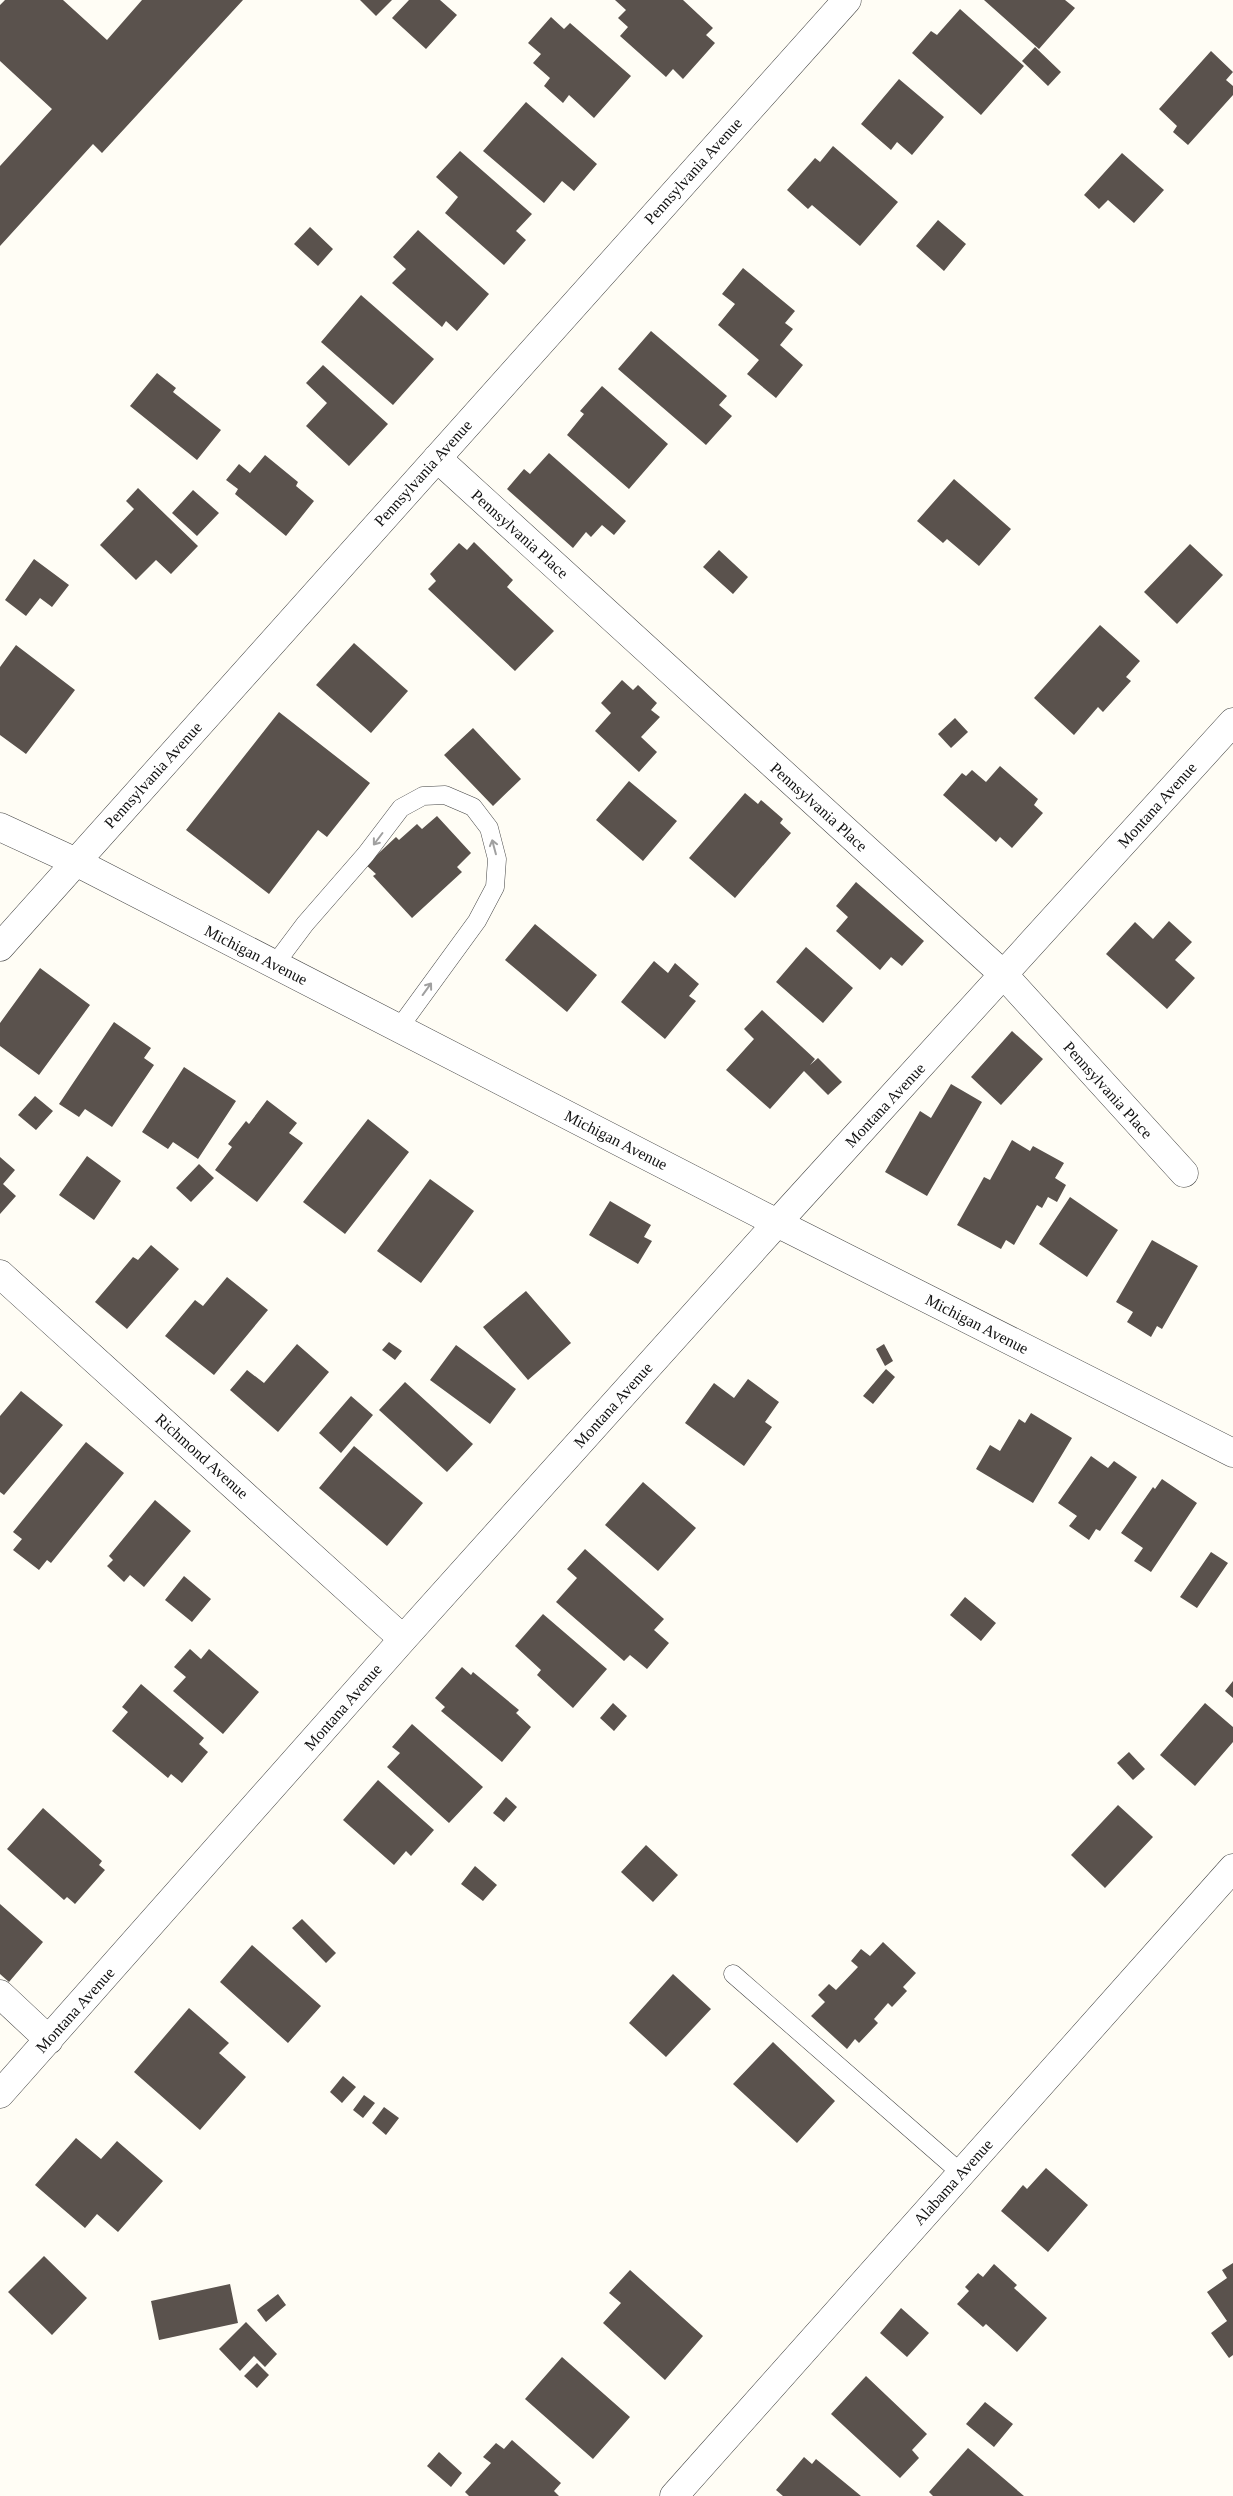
<svg xmlns="http://www.w3.org/2000/svg" width="1233" height="2496" viewBox="0 0 1233 2496" font-family="'Times New Roman',serif">
<rect width="100%" height="100%" fill="#fffdf5"/>
<path fill="#5a524d" d="M5,0H63L107,40L142,0H243L102,153L93,144L0,246V166L52,109L0,61V5Z
M360,0H392L376,16Z
M409,0H440L457,15L426,49L392,18Z
M615,0H683L713,28L706,35L715,43L683,79L673,69L666,77L620,36L628,27L618,18L626,10Z
M984,0H1065L1075,8L1039,49Z
M960,9L1024,66L981,115L912,53L931,31L937,35Z
M551,17L564,29L570,23L631,76L594,118L569,95L563,103L544,86L550,78L533,63L541,54L528,43Z
M1035,47L1061,72L1048,86L1022,61Z
M1211,51L1233,72L1226,80L1233,86V95L1188,145L1173,132L1177,126L1159,109Z
M899,79L944,117L912,155L897,142L891,150L861,124Z
M526,102L597,164L574,191L562,181L544,203L483,151Z
M833,146L898,202L860,246L812,205L808,209L787,190L815,158L820,162Z
M460,151L532,214L516,231L526,240L504,265L445,213L458,197L436,177Z
M1122,153L1164,190L1134,223L1108,200L1099,209L1084,195Z
M938,220L966,244L944,271L916,246Z
M310,227L333,249L318,266L294,244Z
M418,230L489,294L457,331L446,321L442,327L392,283L406,269L393,257Z
M743,268L795,311L785,323L793,329L780,345L803,365L776,398L747,374L759,360L718,325L735,304L722,294Z
M361,295L434,359L393,405L321,342Z
M651,331L727,396L719,405L732,416L706,445L618,369Z
M323,365L388,424L349,466L306,426L327,403L306,383Z
M157,373L176,388L173,392L221,430L197,460L130,406Z
M602,386L668,444L629,489L567,435L584,414L580,411Z
M549,453L626,521L614,535L602,525L591,537L586,532L573,548L507,489L524,469L530,474Z
M265,455L298,482L296,486L314,501L286,536L235,494L238,489L226,480L239,464L250,473Z
M954,479L1011,529L979,566L947,539L943,543L917,521Z
M138,488L198,546L171,574L156,560L136,580L100,545L134,509L126,501Z
M193,490L219,513L197,536L172,513Z
M474,542L513,580L507,587L554,631L515,671L428,589L436,581L430,574L459,543L467,550Z
M1190,544L1223,575L1177,624L1144,592Z
M719,550L748,577L733,594L703,567Z
M34,559L69,585L52,607L40,598L26,616L5,600Z
M1100,625L1140,661L1126,677L1131,681L1103,712L1098,707L1074,735L1034,698Z
M354,643L408,691L371,733L316,685Z
M16,645L75,690L26,754L0,735V667Z
M622,680L633,690L638,685L657,703L651,710L660,717L641,737L657,752L639,772L595,731L611,713L601,703Z
M279,712L370,783L327,837L318,830L269,894L186,830Z
M955,718L968,732L951,748L938,734Z
M473,728L521,779L493,806L444,755Z
M1000,766L1038,799L1034,805L1043,813L1012,848L1000,837L996,842L943,795L962,773L966,776L972,770L986,782Z
M629,781L677,821L643,861L596,820Z
M745,793L758,804L761,800L783,819L780,823L791,833L735,898L689,858Z
M437,816L471,853L457,867L462,872L412,918L373,876L376,874L366,865L396,837L399,840L417,824L422,829Z
M856,882L924,941L902,966L891,957L880,970L836,931L848,917L836,906Z
M1169,921L1192,942L1175,960L1195,978L1167,1009L1106,954L1135,922L1153,939Z
M535,924L597,975L567,1012L505,960Z
M806,947L853,988L823,1023L776,982Z
M654,961L668,973L675,963L699,984L689,996L696,1001L665,1039L621,1002Z
M40,968L90,1005L39,1075L0,1046V1023Z
M762,1010L815,1059L810,1065L818,1058L842,1082L828,1095L804,1071L770,1109L726,1070L754,1039L744,1029Z
M114,1022L151,1048L144,1058L154,1065L112,1127L85,1109L79,1117L59,1104Z
M1012,1031L1043,1059L1001,1105L971,1077Z
M184,1067L236,1101L198,1159L173,1142L168,1149L142,1132Z
M951,1084L982,1102L927,1196L885,1172L920,1111L931,1118Z
M35,1096L53,1111L36,1130L18,1115Z
M267,1100L297,1123L289,1133L303,1143L257,1202L215,1170L232,1147L228,1144L246,1121L249,1124Z
M368,1119L409,1152L345,1234L303,1202Z
M1012,1140L1030,1151L1033,1146L1064,1163L1055,1178L1066,1185L1057,1202L1048,1197L1042,1208L1037,1205L1014,1245L1006,1240L1001,1249L957,1225L984,1177L990,1180Z
M87,1156L121,1181L94,1220L59,1195Z
M0,1157L15,1170L3,1184L16,1196L0,1214Z
M199,1164L214,1178L191,1202L176,1188Z
M430,1179L474,1211L421,1283L377,1251Z
M1070,1197L1118,1230L1087,1277L1039,1244Z
M610,1201L651,1225L644,1237L652,1241L638,1264L589,1235Z
M1152,1240L1198,1266L1162,1329L1157,1326L1151,1337L1127,1322L1133,1312L1116,1302Z
M151,1245L179,1269L127,1329L95,1302L133,1257L138,1260Z
M227,1277L268,1310L214,1375L165,1336L195,1300L203,1306Z
M526,1291L571,1343L528,1380L483,1327Z
M389,1342L402,1351L395,1360L382,1350Z
M297,1344L329,1372L278,1432L230,1390L247,1370L264,1383Z
M884,1344L893,1361L885,1366L876,1349Z
M456,1345L516,1389L490,1424L430,1380Z
M886,1369L895,1377L873,1404L863,1396Z
M748,1379L779,1402L765,1422L772,1427L744,1466L685,1423L714,1383L734,1398Z
M405,1382L473,1444L447,1472L379,1410Z
M21,1391L63,1425L4,1495L0,1492V1416Z
M351,1396L373,1415L341,1453L319,1433Z
M1031,1413L1072,1438L1033,1503L976,1469L990,1445L1000,1451L1019,1419L1025,1423Z
M86,1442L124,1473L51,1563L47,1560L39,1570L13,1550L22,1539L13,1532Z
M354,1446L423,1503L387,1546L319,1488Z
M1091,1456L1108,1468L1114,1461L1137,1477L1100,1531L1096,1529L1089,1540L1069,1526L1077,1516L1058,1503Z
M1162,1479L1197,1503L1151,1572L1134,1561L1143,1548L1121,1533L1153,1487L1155,1489Z
M643,1482L696,1528L658,1571L605,1525Z
M155,1500L191,1531L144,1587L130,1575L124,1582L107,1566L113,1560L109,1556Z
M585,1549L664,1619L654,1630L669,1643L647,1669L630,1655L624,1661L556,1602L577,1578L567,1569Z
M1211,1552L1228,1563L1197,1608L1180,1597Z
M184,1576L211,1599L192,1622L165,1600Z
M965,1597L996,1623L981,1641L950,1615Z
M543,1614L607,1669L573,1708L537,1675L541,1670L515,1646Z
M190,1649L201,1659L209,1649L259,1692L223,1734L173,1691L186,1677L174,1667Z
M462,1667L471,1675L473,1672L519,1710L516,1713L531,1727L502,1762L441,1711L445,1707L435,1698Z
M1233,1681V1698L1225,1691Z
M141,1684L204,1738L199,1744L208,1752L182,1783L171,1774L168,1778L112,1731L128,1712L122,1707Z
M613,1703L627,1716L614,1731L600,1718Z
M1205,1703L1233,1727V1742L1195,1786L1160,1755Z
M412,1724L483,1787L449,1823L387,1767L400,1753L392,1747Z
M1129,1752L1145,1769L1133,1780L1117,1763Z
M378,1780L434,1830L411,1856L406,1851L394,1865L343,1820Z
M506,1797L517,1807L504,1822L493,1813Z
M1118,1805L1153,1837L1105,1888L1071,1855Z
M43,1808L102,1861L99,1865L105,1870L75,1904L67,1897L64,1900L7,1849Z
M646,1845L678,1875L653,1902L621,1872Z
M475,1866L497,1885L483,1901L461,1884Z
M0,1904L43,1942L9,1982L0,1974Z
M302,1919L336,1953L326,1963L292,1928Z
M883,1942L916,1973L903,1987L907,1991L892,2007L888,2003L874,2019L878,2023L859,2043L855,2039L847,2049L811,2016L825,2002L818,1995L829,1984L836,1990L858,1967L851,1961L861,1949L870,1956Z
M252,1945L321,2006L288,2043L220,1982Z
M673,1974L711,2009L666,2057L629,2023Z
M189,2008L229,2043L219,2053L246,2077L200,2130L134,2072Z
M773,2042L835,2101L797,2143L733,2084Z
M343,2076L356,2087L342,2103L330,2092Z
M364,2095L375,2103L363,2118L353,2110Z
M384,2107L399,2118L386,2135L372,2123Z
M76,2138L101,2159L117,2141L163,2181L118,2232L97,2214L85,2228L35,2185Z
M1046,2168L1088,2205L1048,2252L1001,2211L1023,2185L1027,2189Z
M44,2256L87,2298L52,2335L8,2292Z
M1233,2263V2355L1229,2358L1211,2333L1227,2321L1207,2292L1227,2278L1222,2270Z
M994,2264L1017,2285L1014,2288L1047,2318L1017,2352L986,2324L983,2327L957,2304L969,2291L965,2287L978,2273L983,2277Z
M630,2270L703,2336L665,2380L603,2323L621,2303L609,2293Z
M230,2284L238,2323L159,2340L151,2301Z
M278,2294L286,2305L266,2322L257,2310Z
M901,2308L929,2333L907,2357L880,2333Z
M246,2322L277,2354L265,2367L254,2356L240,2371L219,2349Z
M562,2357L630,2417L593,2459L525,2399Z
M257,2363L269,2375L257,2388L244,2376Z
M866,2376L927,2434L912,2450L919,2458L900,2478L831,2414Z
M985,2402L1013,2424L994,2447L966,2424Z
M512,2440L561,2483L554,2491L559,2496H469L465,2492L491,2463L483,2457L496,2443L504,2449Z
M968,2448L1024,2496H933L929,2492Z
M439,2452L462,2473L451,2487L427,2466Z
M804,2457L812,2464L816,2459L861,2496H783L776,2490Z"/>
<g fill="none" stroke-linecap="round" stroke-linejoin="round">
<g stroke="#444" stroke-width="19">
<path id="service" d="M275,964L305,924L366,854L401,808L423,796L445,795L473,807L489,828L497,859L495,887L477,921L399,1028
M733,1974L961,2173"/>
</g>
<g stroke="#444" stroke-width="29">
<path id="minor" d="M437,458L1004,975L1184,1173
M0,827L76,862L777,1223L1233,1453
M0,947L847,0
M0,1274L403,1639
M0,1994L49,2040
M0,2094L403,1639L777,1223L1233,722
M674,2496L1233,1868"/>
</g>
<use href="#service" stroke="#fff" stroke-width="18"/>
<use href="#minor" stroke="#fff" stroke-width="28"/>
</g>
<defs><path id="oneway-shaft" d="M-6 0H5M1.5-3L5.5 0L1.5 3" fill="none" stroke-width="1.6" stroke-linecap="round" stroke-linejoin="round" transform="scale(1.25)"/></defs>
<g stroke="#a0a0a0">
<use href="#oneway-shaft" transform="translate(378 839) rotate(127)"/>
<use href="#oneway-shaft" transform="translate(494 847) rotate(-105)"/>
<use href="#oneway-shaft" transform="translate(427 989) rotate(-54)"/>
</g>
<g text-anchor="middle" dominant-baseline="central" stroke-width="5" stroke-linejoin="round" paint-order="stroke">
<g font-size="16" fill="#111" stroke="#fff">
<text transform="translate(693 171) rotate(-48)">Pennsylvania Avenue</text>
<text transform="translate(423 473) rotate(-48)">Pennsylvania Avenue</text>
<text transform="translate(520 534) rotate(42)">Pennsylvania Place</text>
<text transform="translate(153 775) rotate(-48)">Pennsylvania Avenue</text>
<text transform="translate(1157 805) rotate(-48)">Montana Avenue</text>
<text transform="translate(819 807) rotate(42)">Pennsylvania Place</text>
<text transform="translate(256 955) rotate(27)">Michigan Avenue</text>
<text transform="translate(1108 1090) rotate(48)">Pennsylvania Place</text>
<text transform="translate(885 1105) rotate(-47)">Montana Avenue</text>
<text transform="translate(616 1140) rotate(27)">Michigan Avenue</text>
<text transform="translate(977 1324) rotate(27)">Michigan Avenue</text>
<text transform="translate(613 1405) rotate(-48)">Montana Avenue</text>
<text transform="translate(202 1456) rotate(42)">Richmond Avenue</text>
<text transform="translate(343 1707) rotate(-49)">Montana Avenue</text>
<text transform="translate(75 2010) rotate(-48)">Montana Avenue</text>
<text transform="translate(953 2182) rotate(-48)">Alabama Avenue</text>
</g>
</g>
</svg>
